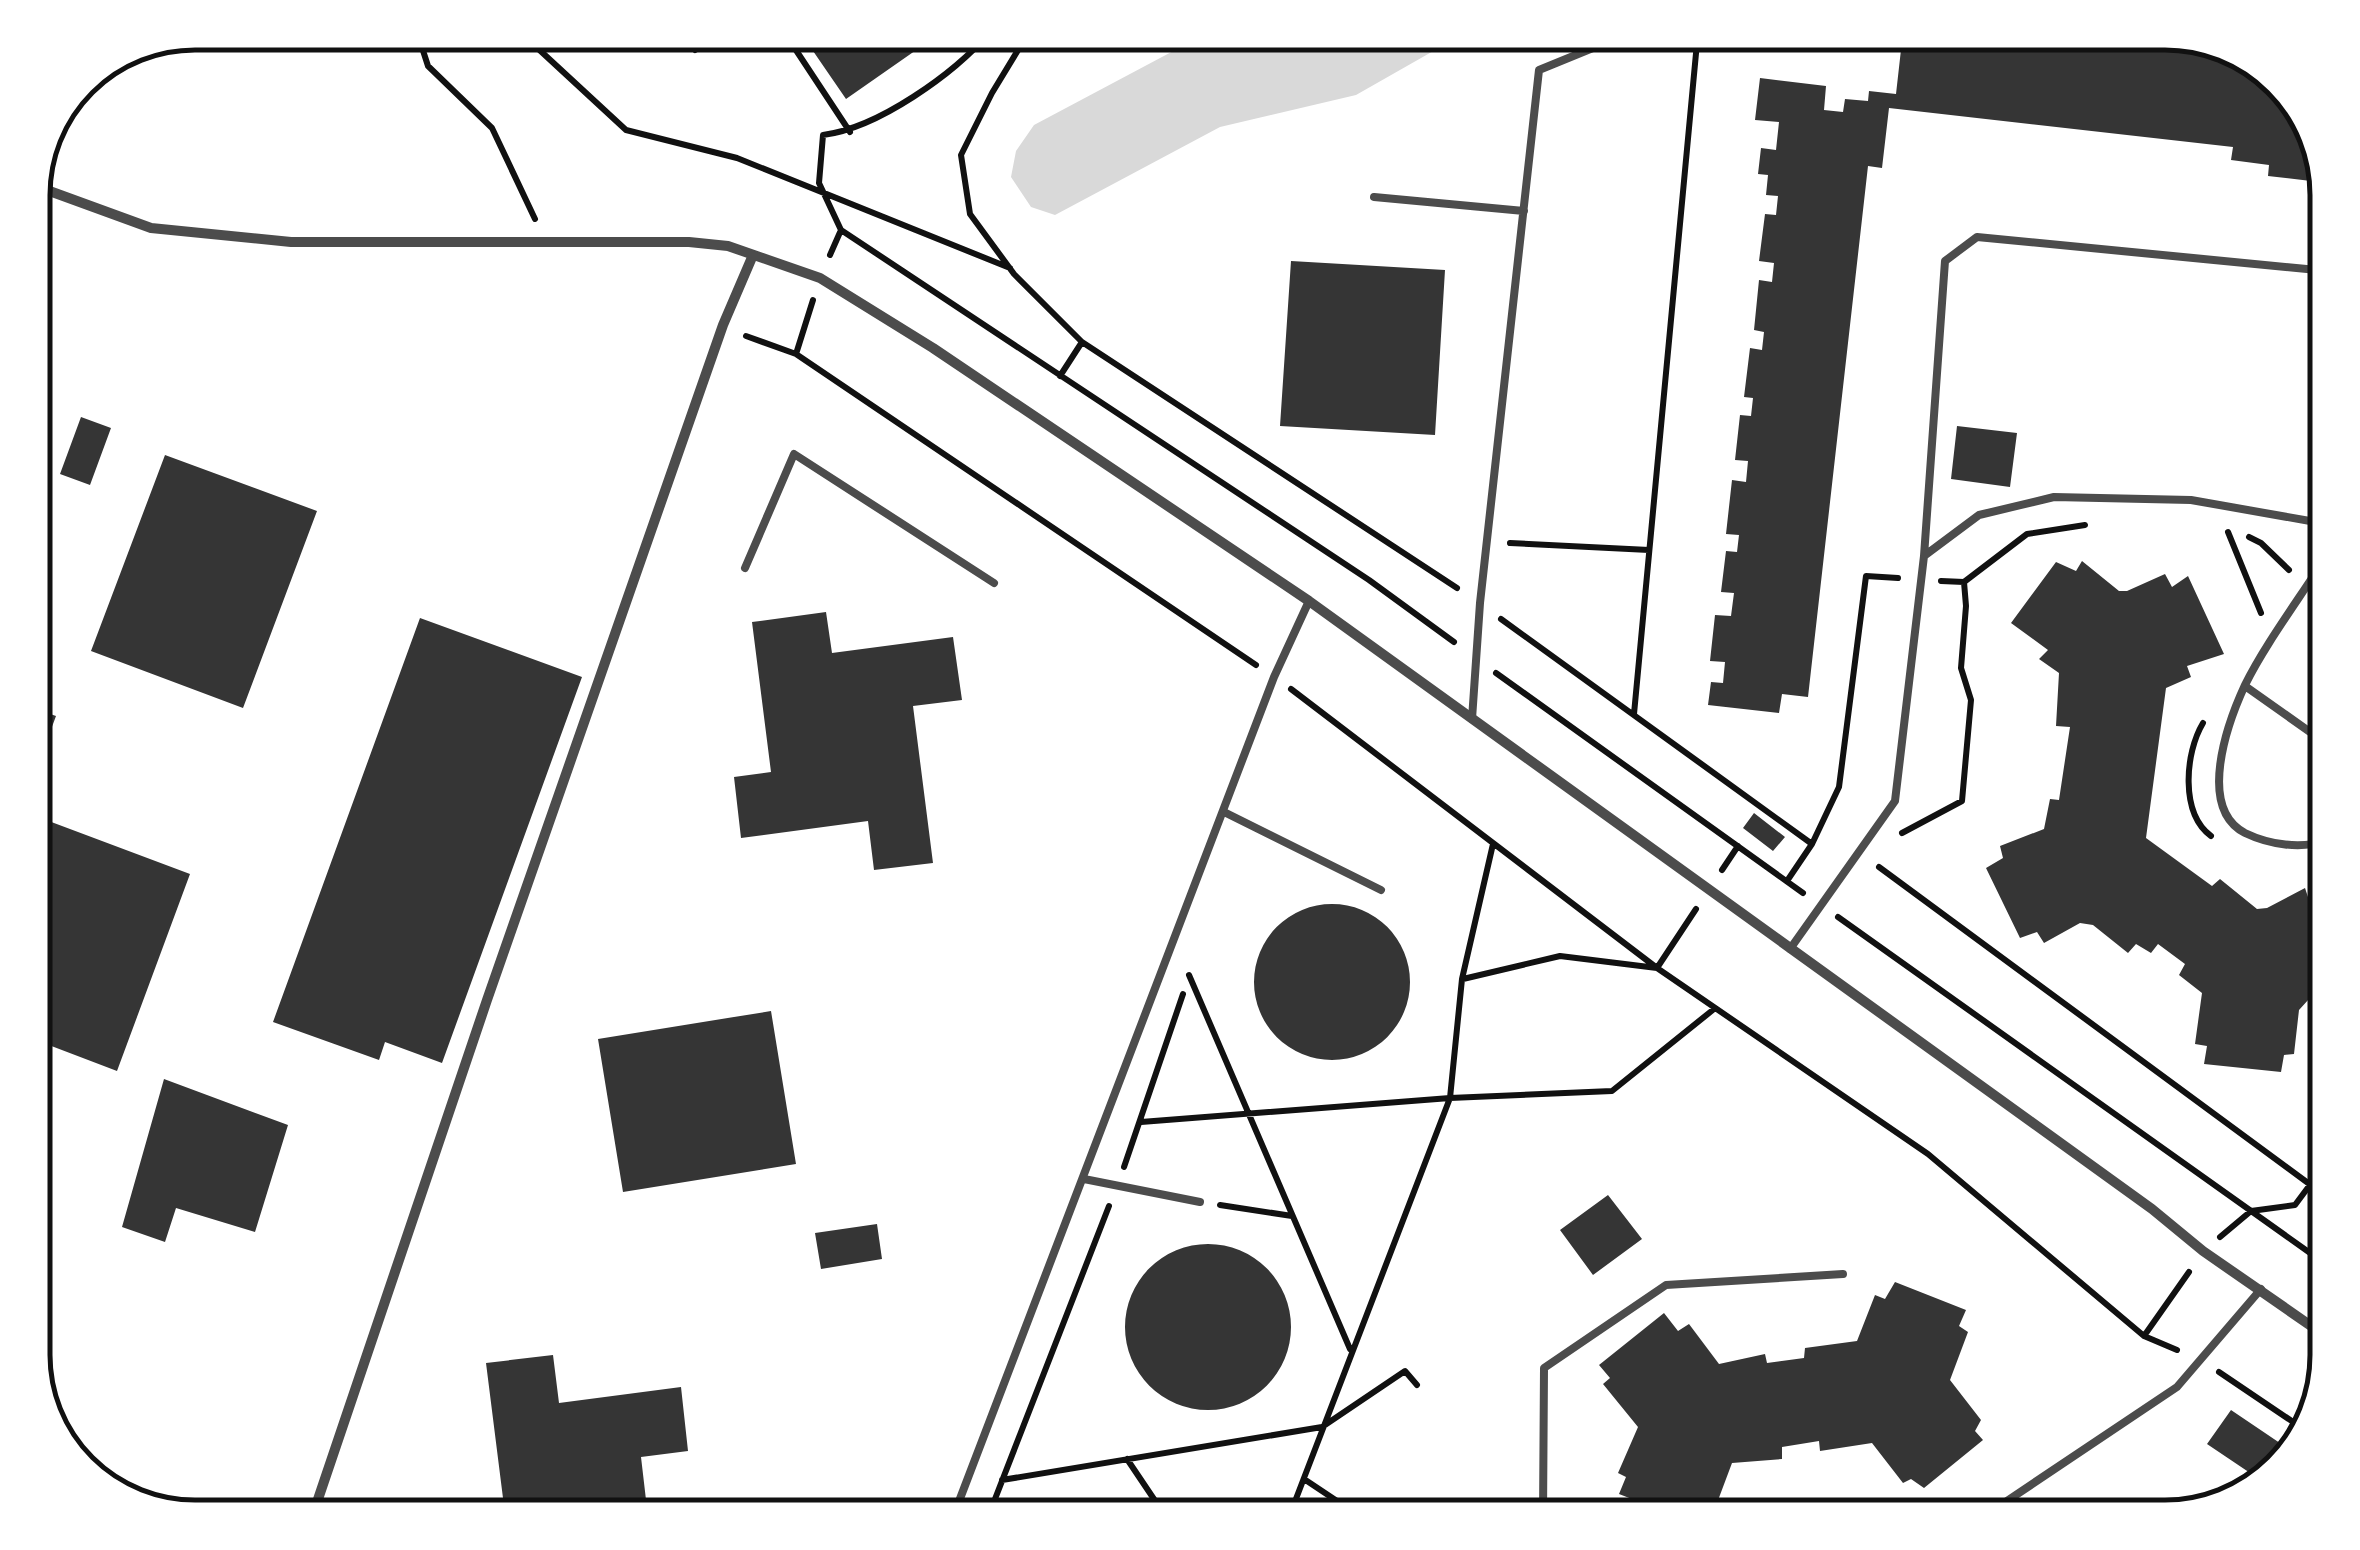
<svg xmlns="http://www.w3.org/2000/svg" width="2360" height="1550" viewBox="0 0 2360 1550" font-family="'Exo 2',sans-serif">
<rect width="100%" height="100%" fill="#fff"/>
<path fill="#d9d9d9" d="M1209,32H1465V33L1356,95L1220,127L1055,215L1031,207L1011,177L1016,151L1034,125Z"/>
<path fill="#353535" d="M800,32H942L846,99Z
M1903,32H2080L2079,37L2098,39L2097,49L2127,52L2128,38L2218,49L2256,60L2306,114L2315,147L2311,181L2268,176L2269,165L2231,160L2233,147L1889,108L1882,168L1868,166L1808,697L1782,694L1779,713L1708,705L1711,682L1723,683L1725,662L1710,661L1715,615L1731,616L1734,593L1721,592L1726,551L1737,552L1739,535L1726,534L1732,480L1746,482L1748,461L1735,460L1740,415L1751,416L1753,398L1744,397L1750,348L1762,350L1764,332L1754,330L1759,280L1772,282L1774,263L1759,261L1765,214L1776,215L1778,196L1766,195L1768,175L1758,174L1761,148L1776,150L1779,122L1755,120L1760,78L1826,86L1824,110L1843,112L1845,99L1868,101L1869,91L1896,94Z
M1291,261L1445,270L1435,435L1280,426Z
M81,417L111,428L90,485L60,474Z
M1957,426L2017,433L2010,487L1951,479Z
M165,455L317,511L243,708L91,651Z
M2082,561L2119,591H2127L2165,574L2172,587L2188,576L2224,654L2187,666L2191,677L2166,688L2146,838L2212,886L2220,879L2257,909L2267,908L2305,888L2308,897L2326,891L2327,895V992L2309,999L2299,1010L2294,1054L2284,1055L2281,1072L2204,1064L2207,1046L2195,1044L2202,993L2179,975L2185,964L2158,944L2151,953L2136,944L2128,953L2093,925L2080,923L2044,943L2037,932L2020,938L1986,868L2003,858L2000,846L2044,829L2050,799L2059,800L2070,727L2056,726L2059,673L2039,659L2048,650L2011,623L2056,562L2076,571Z
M826,612L832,653L953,637L962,700L913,706L933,863L874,870L868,821L741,838L734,777L771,772L752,622Z
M420,618L582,677L442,1063L385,1042L379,1060L273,1022Z
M33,708L56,716L33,778Z
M1754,813L1785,837L1773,851L1743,828Z
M38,817L190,874L117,1071L33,1039V832Z
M1254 982a78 78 0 1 1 156 0a78 78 0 1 1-156 0Z
M771,1011L796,1164L623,1192L598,1039Z
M164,1079L288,1125L255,1232L176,1208L165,1242L122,1227Z
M1608,1195L1642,1239L1593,1275L1560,1230Z
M877,1224L882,1259L821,1269L815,1233Z
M1125 1327a83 83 0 1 1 166 0a83 83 0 1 1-166 0Z
M1895,1282L1966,1310L1959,1326L1968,1332L1950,1380L1981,1420L1975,1431L1983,1440L1924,1488L1911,1479L1903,1483L1872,1443L1820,1451L1819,1441L1782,1447V1459L1732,1463L1714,1511L1703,1507L1698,1517H1678L1619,1494L1626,1477L1618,1473L1638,1427L1603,1384L1610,1378L1599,1365L1664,1313L1678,1331L1689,1324L1719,1364L1765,1354L1767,1363L1804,1358L1805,1348L1857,1341L1875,1295L1885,1299Z
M553,1355L559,1403L681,1387L688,1451L641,1457L648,1517H495L505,1514L486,1363Z
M2231,1410L2293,1452L2262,1481L2207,1444Z"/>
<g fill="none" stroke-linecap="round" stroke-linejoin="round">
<path stroke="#111" stroke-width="6" d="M417,32L428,66L492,128L535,219
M520,32L626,130L737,158L1010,268
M682,32L695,50L720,32
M784,32L850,132
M990,32C954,74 878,128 823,135L819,183L841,230L1369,580L1454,642
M1029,32L992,93L961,155L970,214L1014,274L1082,342
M830,255L841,230
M813,300L796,354L1256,665
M746,336L796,354
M1060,376L1082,342L1457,588
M2228,532L2261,613
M2249,537L2261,543L2289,570
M1510,543L1649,550
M1941,581L1964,582
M1501,619L1812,844L1787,881
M1496,673L1803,893
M1291,689L1657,968L1928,1154L2144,1336L2177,1350
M1634,714L1698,32
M2203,723C2185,753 2180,813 2211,836
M1902,833L1962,801L1971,700L1961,668L1966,606L1964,582L2027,534L2085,525
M1812,844L1839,787L1866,576L1898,578
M1879,867L2327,1197
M1722,870L1738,846
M1838,917L2327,1265
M1189,975L1350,1349
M1463,979L1560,956L1657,968L1696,909
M1141,1122L1450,1098L1462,979L1493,844
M1124,1167L1183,994
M1220,1205L1292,1216
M2220,1237L2251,1211L2295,1205L2327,1162
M2144,1336L2189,1272
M2219,1372L2305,1430
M1127,1459L1166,1517
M1304,1479L1361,1517
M1002,1480L1322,1427L1405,1371L1417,1385
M988,1517L1109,1206
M1289,1517L1450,1098L1612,1091L1714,1009"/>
<path stroke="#4c4c4c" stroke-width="8" d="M1374,197L1524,211
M2327,555C2302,595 2265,644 2245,685C2227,724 2197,808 2245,833C2270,845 2300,849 2327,841
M1924,556L1945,261L1977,237L2317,270
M745,568L794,454L994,583
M2245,686L2327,744
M1472,719L1480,603L1539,70L1632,32
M1224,812L1381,890
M1790,949L1895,801L1924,556L1979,515L2054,497L2191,500L2327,524
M1084,1179L1200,1202
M953,1517L1274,677L1309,601
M1543,1517L1544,1368L1666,1285L1843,1274
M1983,1517L2177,1387L2261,1289"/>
<path stroke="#4c4c4c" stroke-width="10" d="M33,185L151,228L291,242H689L728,246L820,278L933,348L1309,601L2152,1209L2203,1251L2327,1337
M312,1517L487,1000L723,325L753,255"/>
</g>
<path d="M0 0H2360V1550H0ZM195 50H2165A145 145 0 0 1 2310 195V1355A145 145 0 0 1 2165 1500H195A145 145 0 0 1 50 1355V195A145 145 0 0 1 195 50Z" fill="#fff" fill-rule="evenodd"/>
<path fill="none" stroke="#111" stroke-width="5" d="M195 50H2165A145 145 0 0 1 2310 195V1355A145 145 0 0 1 2165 1500H195A145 145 0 0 1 50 1355V195A145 145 0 0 1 195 50Z"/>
</svg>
